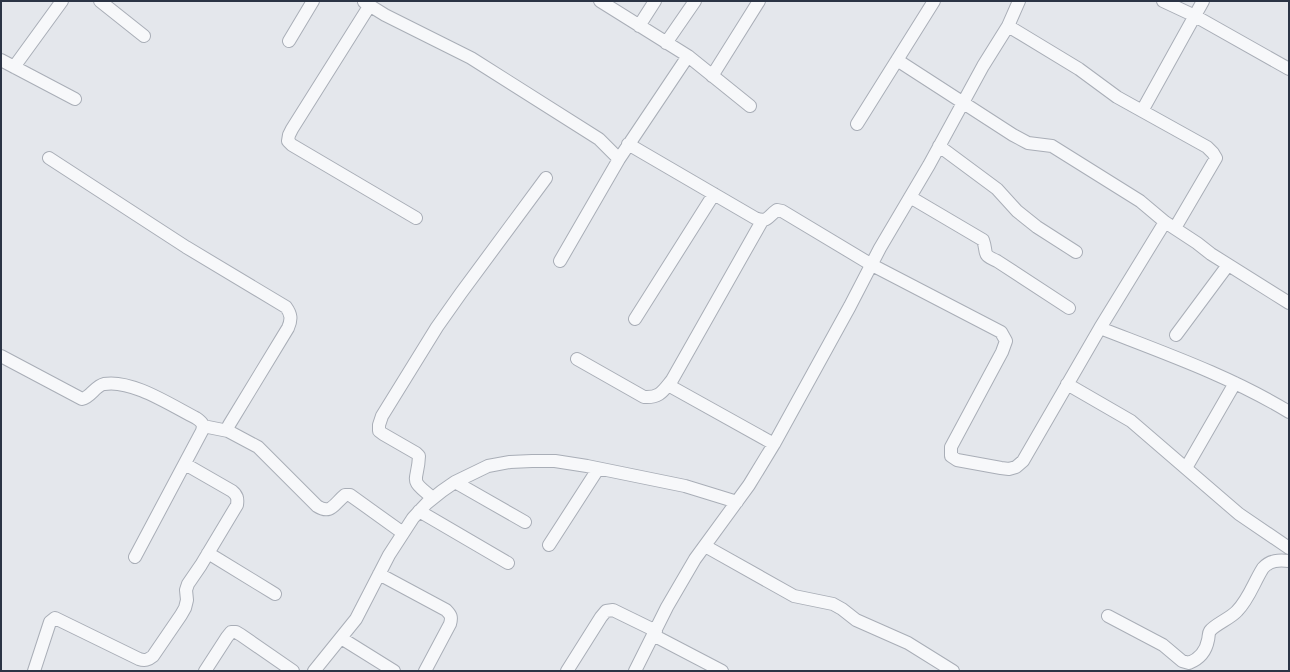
<svg xmlns="http://www.w3.org/2000/svg" width="1290" height="672" viewBox="0 0 1290 672" font-family="'Alegreya Sans',sans-serif">
<rect width="100%" height="100%" fill="#e4e7ec"/>
<g fill="none" stroke-linecap="round" stroke-linejoin="round">
<g stroke="#a9aeb7" stroke-width="14">
<path id="minor" d="M100,1L144,36
M600,1L688,56L750,106
M1163,1L1195,16L1289,69
M364,2L385,15L471,58L599,139L619,159
M370,5L292,129L289,135L288,141L292,145L416,218
M639,26L655,1
M1008,26L1079,69L1117,97L1207,147L1213,153L1216,158L1175,228
M289,41L313,1
M666,43L695,1
M1,60L75,99
M897,60L1013,135L1028,143L1052,146L1140,201L1165,222L1197,243L1211,254L1289,303
M14,67L62,1
M712,76L759,1
M1142,111L1203,1
M857,124L934,1
M628,144L755,218C768,223 767,217 777,210L782,211L872,265L1001,332L1006,341L1002,352L951,447V456L957,460L1001,468L1009,469L1016,467L1023,461L1100,328L1165,222
M939,146L997,189L1017,211L1037,227L1076,252
M49,158L186,247L286,307C291,314 292,319 288,328L229,425L228,431L258,447L317,506C331,515 334,504 345,495H350L403,533
M910,197L983,240C988,254 981,254 997,261L1069,308
M560,261L619,159L688,56
M635,319L714,194
M1100,328C1164,353 1230,376 1289,412
M1176,335L1228,265
M1,356L82,399C91,397 95,386 104,384C132,379 172,406 196,418C202,422 204,424 202,431L135,557
M577,359L644,397C660,398 663,391 672,380L762,221
M1067,384L1131,421L1239,514L1289,548
M668,385L774,444
M203,426L228,431
M1186,468L1235,383
M455,482L525,522
M433,498C407,478 418,483 419,456L416,453L383,434L379,431V425L382,416L437,327L461,293L546,178
M419,511L508,563
M549,545L598,469
M705,546L794,596L833,604L842,609L856,620L908,643L953,671
M208,553L275,594
M379,574L446,610C451,615 452,617 450,624L425,671
M1108,616L1163,645L1182,661L1189,663C1199,659 1206,651 1208,640C1209,637 1208,634 1210,631C1214,625 1231,618 1237,611C1249,599 1254,582 1263,568C1270,560 1279,560 1289,561
M653,635L722,671
M341,638L394,671
M34,671L50,622L55,618L139,659C145,661 148,660 153,656L181,615L185,608L187,600L186,590L188,584L201,565L237,505C238,498 237,495 232,491L185,464
M205,671L227,637L231,632H236L241,635L293,671
M314,671L356,619L389,555L413,518L427,503L442,491L455,482L488,466L510,462L532,461H555L587,466L685,486L737,502
M567,671L601,617L606,611L613,610L656,631
M635,671L667,607L695,559L749,485L774,444L850,306L880,248L929,165L983,66L1008,26L1019,1"/>
</g>
<use href="#minor" stroke="#f7f8fa" stroke-width="12"/>
</g>
<rect width="1290" height="672" fill="none" stroke="#2b3445" stroke-width="4"/>
</svg>
